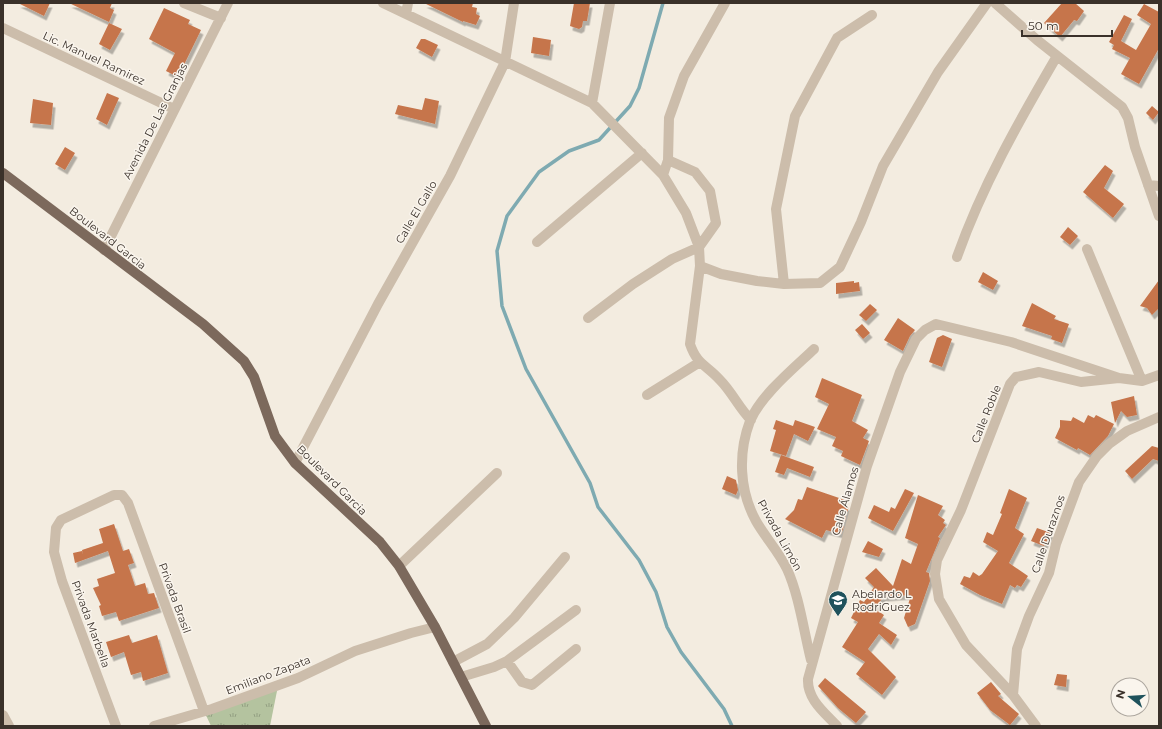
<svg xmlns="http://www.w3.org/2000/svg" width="1162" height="729" viewBox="0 0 1162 729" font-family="Montserrat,sans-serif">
<defs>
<pattern id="grass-tufts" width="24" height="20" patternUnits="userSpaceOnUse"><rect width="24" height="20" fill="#b4c39f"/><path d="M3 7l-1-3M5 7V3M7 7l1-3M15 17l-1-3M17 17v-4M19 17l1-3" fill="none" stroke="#939f82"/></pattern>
<filter id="shadow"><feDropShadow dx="2.5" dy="4.5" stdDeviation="0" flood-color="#0004"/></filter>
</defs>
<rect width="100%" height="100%" fill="#f3ece0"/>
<path fill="url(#grass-tufts)" d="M278,686L270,726H211L204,711Z"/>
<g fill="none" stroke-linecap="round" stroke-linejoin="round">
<path stroke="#7eaab1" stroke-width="3.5" d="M663,3L639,88L630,106L599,140L569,151L539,172L507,216L497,251L502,306L526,369L590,483L598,507L639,560L656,592L667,627L681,652L724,709L732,726"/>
</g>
<path fill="#c6754b" filter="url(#shadow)" d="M18,3H50L44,16Z
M69,3H112L110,8L114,10L109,22Z
M424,3H473L472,7L477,8L476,14L480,16L476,25L463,21V22Z
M574,3H590L587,21H583L582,27L579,29L570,26Z
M1062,3H1075L1084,11L1077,21L1074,20L1060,37L1044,23Z
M1144,4L1159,12V48L1139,84L1121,74L1130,58L1112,49L1114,45L1109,42L1124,15L1132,19L1121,41L1136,50L1151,24L1137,15Z
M164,8L190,20L188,24L201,30L178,77L166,71L175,53L149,39Z
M109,23L122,29L110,50L99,44Z
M533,37L551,40L549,56L531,53Z
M421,39H425L438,45L432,57L416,48Z
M107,93L119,98L107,125L96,119Z
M425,98L439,101L435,124L395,114L398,105L422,110Z
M33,99L53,103L51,125L30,123Z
M1152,106L1159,112L1153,120L1146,113Z
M65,147L75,153L65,170L55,164Z
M1105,165L1113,171L1104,188L1124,204L1113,218L1083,192Z
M1068,227L1078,236L1070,245L1060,237Z
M983,272L998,281L993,290L978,282Z
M1159,280V308L1152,315L1147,308L1140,306Z
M854,281V283L859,282L860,291L836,294V283Z
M1032,303L1056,316L1054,319L1069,324L1062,343L1051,339L1052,336L1022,326Z
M870,304L877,310L866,321L859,315Z
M898,318L915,330L910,336L903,351L884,340Z
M862,324L870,333L863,339L855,330Z
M943,335L952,339L942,367L929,362L937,338Z
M822,378L862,395L852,421L868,430L863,438L869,441L860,465L841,456L843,451L832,446L836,437L817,429L829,404L815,397Z
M1134,396L1137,415L1127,417L1121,411L1115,423L1111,402Z
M1088,415L1094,418L1096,415L1114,424L1108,436L1090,455L1078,448L1077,450L1055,438L1060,427V420L1071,421L1073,417L1084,423Z
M776,420L793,426L795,420L815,427L808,441L794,434L786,456L770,451L776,430L773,429Z
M1152,446L1159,448V461L1153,459L1132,479L1125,471Z
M781,455L814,467L810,477L787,468L784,475L775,472Z
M727,476L736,480L738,490L736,495L722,489Z
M807,487L845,500L844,505L849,507L845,517L846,518L842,526H844L841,534L826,530L822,538L785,519L794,510L798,499L802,500Z
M905,489L914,493L893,531L868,518L874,505L889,512L891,507L895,509Z
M1009,489L1027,498L1015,528L1024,534L1009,563L1028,576L1021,587L1017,585L1015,588L1010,585L1002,604L980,595L960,584L964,576L970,578L973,572L979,576L982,574L998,551L983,542L987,532L993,535L1002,514L1000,513Z
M918,495L943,506L938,515L945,520L943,523L946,525L938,537L940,538L926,572L929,573L930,581L915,624L908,627L904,618L911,595L883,597L875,609L884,615L879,623L897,635L891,645L879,634L868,649L896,677L882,695L856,674L865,662L842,647L858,622L851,618L860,600L864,602L874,587L865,578L876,568L893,586L902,559L911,564L918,544L905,538Z
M114,524L123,551L129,549L134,563L128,565L135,586L145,583L148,594L154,593L159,608L119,621L116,612L102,616L99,606L101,605L93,588L99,586L97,579L115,573L108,551L75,563L73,553L82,551L83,555L82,550L103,543L99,529Z
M1037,528L1051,533L1044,546L1031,541Z
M868,541L883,549L879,557L862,552Z
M129,635L132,643L157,635L168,673L143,681L141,672L131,675L124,652L111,657L106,642Z
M1057,674L1067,675L1066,687L1054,685Z
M825,678L866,712L856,723L838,708L818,686Z
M991,682L1001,694L998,696L1019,714L1010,725L990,710L977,693Z"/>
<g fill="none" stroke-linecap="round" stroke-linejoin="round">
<path stroke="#ccbdab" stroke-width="10" d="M184,3L221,18
M383,3L592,103L663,175L686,213L699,247L700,266L690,344C697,365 707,365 720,380C732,392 739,408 751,420
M995,3L1037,40L1122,107L1128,118L1135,147L1159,216
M406,14L408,3
M3,28L174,109
M592,103L610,3
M663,175L668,160L669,118L684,76L725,3
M1148,185L1159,186
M537,242L642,153
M1087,249L1142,381
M104,250L228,3
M957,257C982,186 1019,121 1057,56
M700,266L721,274L757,281L784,284L820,283L840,267L861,222L883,166L938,72L987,3
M784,284L776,209L795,116L837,38L872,15
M588,318L633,284L672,259L699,247L716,223L710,191L695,172L668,160
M647,395L700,362
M295,463L378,304L450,176L505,62L514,3
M399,566L497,473
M811,660C804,632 799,595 787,569C779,552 765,537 756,521C739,490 738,453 750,421C761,395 794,368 814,349
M507,661L522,682L532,685L576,649
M453,662L487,644L514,618L565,557
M461,677L494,667L507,661L576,610
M1013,695L1017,649L1029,616L1049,573L1056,544L1079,482L1097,456L1109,444L1127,431L1159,417
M3,715L9,726
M116,726L62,581L54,552L56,528L61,520L114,495H122L128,503L204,711
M154,726L212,709L298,678L355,651L411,633L435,627
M837,726C824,712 807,699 808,679L867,466L900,372L916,339L925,330L936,324L1011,342L1119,378
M1036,726L1013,695L966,645L939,599L935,574L937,560L961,510L1010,384L1016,377L1039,372L1081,382L1119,378L1142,381L1159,375"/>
<path stroke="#7c695c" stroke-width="10" d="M3,173L203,324L244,361L254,377L275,436L295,463L380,542L399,566L435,627L486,726"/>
</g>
<defs>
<g id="school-pin" transform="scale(1)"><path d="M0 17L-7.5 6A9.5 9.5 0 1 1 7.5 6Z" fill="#1f525c" stroke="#faf5ed"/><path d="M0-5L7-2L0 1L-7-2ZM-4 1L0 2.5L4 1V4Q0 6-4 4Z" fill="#fff"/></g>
</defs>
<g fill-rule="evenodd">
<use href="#school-pin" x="838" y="600"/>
</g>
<g text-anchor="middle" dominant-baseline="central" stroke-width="3" stroke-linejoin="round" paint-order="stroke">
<g font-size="11" fill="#3a312a" stroke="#faf5ed">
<text transform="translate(94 58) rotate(25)">Lic. Manuel Ramirez</text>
<text transform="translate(155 121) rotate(-63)">Avenida De Las Granjas</text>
<text transform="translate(416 212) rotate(-60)">Calle El Gallo</text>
<text transform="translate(108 238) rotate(38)">Boulevard Garcia</text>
<text transform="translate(986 414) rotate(-68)">Calle Roble</text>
<text transform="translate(332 480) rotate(45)">Boulevard Garcia</text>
<text transform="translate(845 501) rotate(-74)">Calle Álamos</text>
<text transform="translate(1048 534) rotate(-71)">Calle Duraznos</text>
<text transform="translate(780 535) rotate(61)">Privada Limón</text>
<text transform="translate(175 598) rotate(70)">Privada Brasil</text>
<text transform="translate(91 624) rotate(70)">Privada Marbella</text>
<text transform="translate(268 675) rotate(-21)">Emiliano Zapata</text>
</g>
<g font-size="11" fill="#3a312a" stroke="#faf5ed" text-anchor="start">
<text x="852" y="594">Abelardo L<tspan x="852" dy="13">RodriGuez</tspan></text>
</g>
</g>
<rect width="1162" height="729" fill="none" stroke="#3a312a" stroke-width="8"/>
<g transform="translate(1130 697) rotate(287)"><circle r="19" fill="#faf5ed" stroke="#ada79f"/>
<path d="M0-3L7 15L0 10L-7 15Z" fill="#1f525c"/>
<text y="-6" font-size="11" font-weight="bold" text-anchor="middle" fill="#3a312a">N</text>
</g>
<path d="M1022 30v6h90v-6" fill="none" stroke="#3a312a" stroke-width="2"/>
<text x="1028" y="30" font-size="12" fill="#3a312a" stroke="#faf5ed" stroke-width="3" paint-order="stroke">50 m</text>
</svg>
